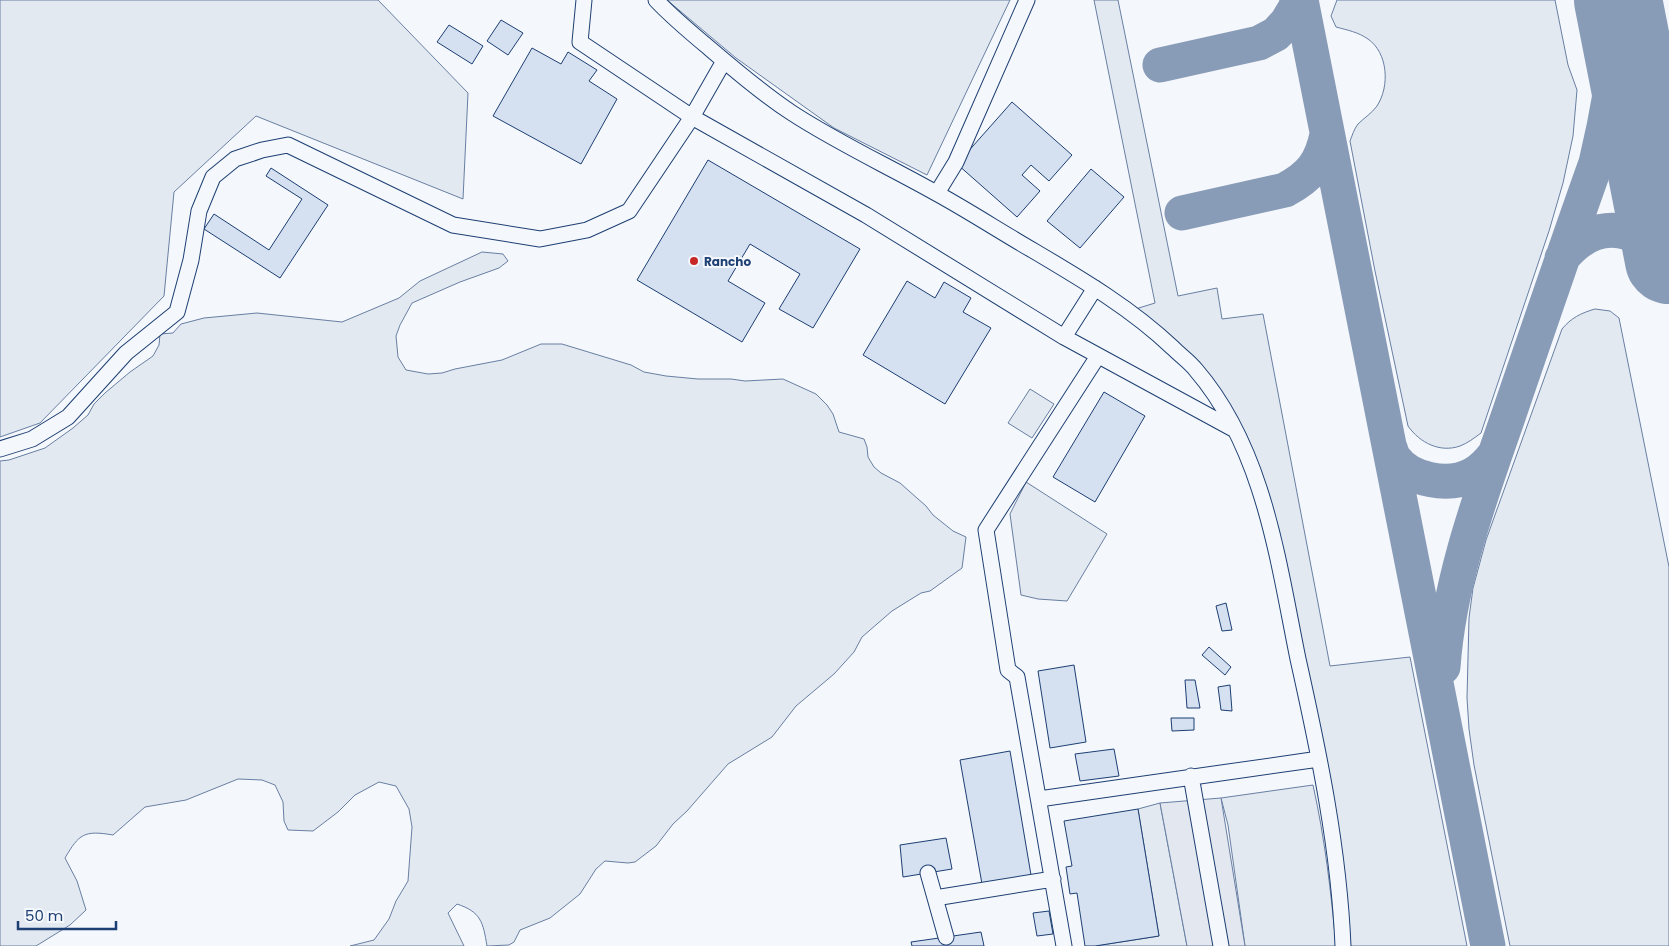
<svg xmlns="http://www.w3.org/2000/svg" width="1669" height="946" viewBox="0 0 1669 946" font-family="Poppins,sans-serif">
<rect width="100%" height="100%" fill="#f4f7fb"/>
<path fill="#e3e9f0" stroke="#687fa3" d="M0,0H378L468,93L463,199L256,116L174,192L164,296L40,423L0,437Z
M667,0H1010L927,175L834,128L736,58Z
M1094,0H1118L1178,296L1217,288L1222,319L1263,314L1330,666L1410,657L1467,946H1349L1279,569L1235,430L1196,369L1129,311L1155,303Z
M1337,0H1555L1568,65L1577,90L1573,136L1563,183L1549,231L1481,433C1474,438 1468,443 1460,446C1440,453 1420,443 1408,426L1375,271L1350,141C1352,136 1354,129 1358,124C1364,118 1372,113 1377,106C1390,86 1388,53 1368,39C1358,32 1347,30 1336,27L1331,16Z
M482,252L503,254L508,261L499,268L460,282L412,303L400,325L396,336L398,357L406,370L428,374L442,373L455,369L502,360L541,344H562L631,365L644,372L666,376L698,379H731L745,381L783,379L816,394L827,405L833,414L839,432L864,439L867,447L868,457L874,467L881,473L900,483L926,506L933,515L953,531L966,537L962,568L930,591L921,593L892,611L862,637L854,652L834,674L796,706L772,737L728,764L687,811L673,824L656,846L635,862L628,863L605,861L596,869L580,894L550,918L520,930L514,942L509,945L487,946C483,922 481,912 457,904L448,913L464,946H350L374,940L389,919L396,901L408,881L412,827L409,809L396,786L379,782L355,795L338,812L313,831L288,830L284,821L283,802L275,785L262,780L238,779L186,800L145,807L113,835C84,830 79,834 65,858L77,881L86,910L70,925L36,946H0V461L9,460L45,448L73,428L88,415L94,404L105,393L130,372L153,356L159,345L160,334L173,333L181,324L204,318L257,313L342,322L399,298L420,281Z
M1595,309L1610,311L1619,318L1669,567V946H1510L1474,765L1469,729L1467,698L1469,618L1473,588L1486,540L1562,329C1571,318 1581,313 1595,309Z
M1030,389L1054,404L1032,438L1008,423Z
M1026,482L1107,534L1067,601L1038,599L1021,595L1010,514Z
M1313,785C1325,839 1331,892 1336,946H1245L1228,825L1221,798Z
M1160,803L1187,946H1095L1159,936L1138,809Z"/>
<path fill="#e3e8f0" stroke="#687fa3" d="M1221,798L1245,946H1187L1160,803Z"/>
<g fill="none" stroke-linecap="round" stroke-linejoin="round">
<path stroke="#889bb7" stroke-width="35" d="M1301,0L1488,946
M1621,14C1635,46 1650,75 1669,104
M1160,65L1259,43L1276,34L1287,22L1296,7L1297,0
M1182,213L1285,190C1311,176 1321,163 1327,135
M1562,258C1598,214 1646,225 1669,274
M1390,448C1391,451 1392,455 1394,458C1410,481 1449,487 1472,475C1482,470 1489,462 1495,454
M1443,667C1449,581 1480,498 1508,417C1537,332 1566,247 1596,163C1608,113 1616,64 1621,14"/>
<path stroke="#889bb7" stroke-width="88" d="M1618,0L1669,260"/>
</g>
<path fill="#d5e0f0" stroke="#1d3f73" d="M501,20L523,33L508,55L487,41Z
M449,25L483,46L472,64L437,42Z
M532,48L561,64L568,52L597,70L589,81L617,99L581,164L493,116Z
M1012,102L1072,155L1049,181L1031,165L1022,175L1040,191L1017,217L957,164Z
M708,160L860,249L813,328L779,309L800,274L750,244L728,281L765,303L742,342L637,280Z
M271,168L328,205L280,278L204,229L214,214L269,250L302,199L266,176Z
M1091,169L1124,197L1080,248L1047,221Z
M907,281L935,298L944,282L971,298L963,312L991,328L945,404L863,355Z
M1104,392L1145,416L1095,502L1053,477Z
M1226,603L1232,630L1222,631L1216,606Z
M1209,647L1231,667L1225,675L1202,655Z
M1074,665L1086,742L1050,748L1038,671Z
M1185,680H1195L1200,708H1187Z
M1230,685L1232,711L1221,710L1218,687Z
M1171,718H1194V730L1172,731Z
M1114,749L1119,776L1080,781L1075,754Z
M1010,751L1031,875L982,884L960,760Z
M1138,809L1159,936L1095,946H1085L1077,893L1070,894L1066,867L1072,866L1064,821Z
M946,838L952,869L903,877L900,845Z
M1049,911L1053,934L1037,936L1033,913Z
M981,932L984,946H912L911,942Z"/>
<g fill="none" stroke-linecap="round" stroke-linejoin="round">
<g stroke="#1d3f73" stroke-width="17">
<path id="minor" d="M584,0L580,42L692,117L866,215L1064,337
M656,0C672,17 690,32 708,47C735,70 763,94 792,113C838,143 888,166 936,193C969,211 1001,232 1034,251C1083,280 1132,309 1173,348C1181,356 1190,362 1196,370C1264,449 1278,561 1298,659C1319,753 1339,849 1343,946
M937,193L956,162L1027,0
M1095,288L1064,337L1235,430
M0,449L32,439L68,417L126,353L177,312L191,260L199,211L213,177L235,159L262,150L288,145L453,225L540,239L587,230L629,211L692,117L724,61
M1191,776L1221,946
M1039,799L1319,759
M928,873L946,937
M935,898L1053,879
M1064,946L1017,677L1008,670L986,530L1098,356"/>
</g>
<use href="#minor" stroke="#f4f7fb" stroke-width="15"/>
</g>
<circle fill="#c62828" stroke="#f4f7fb" stroke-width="2" cx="694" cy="261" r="5"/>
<g text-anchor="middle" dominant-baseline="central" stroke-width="4" stroke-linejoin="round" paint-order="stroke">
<g font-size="12" font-weight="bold" fill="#1d3f73" stroke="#f4f7fb" text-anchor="start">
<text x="704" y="261">Rancho</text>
</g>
</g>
<path d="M18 921v8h98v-8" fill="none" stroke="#1d3f73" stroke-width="2.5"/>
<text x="25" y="921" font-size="15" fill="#1d3f73" stroke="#f4f7fb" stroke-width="4" paint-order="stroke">50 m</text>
</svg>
